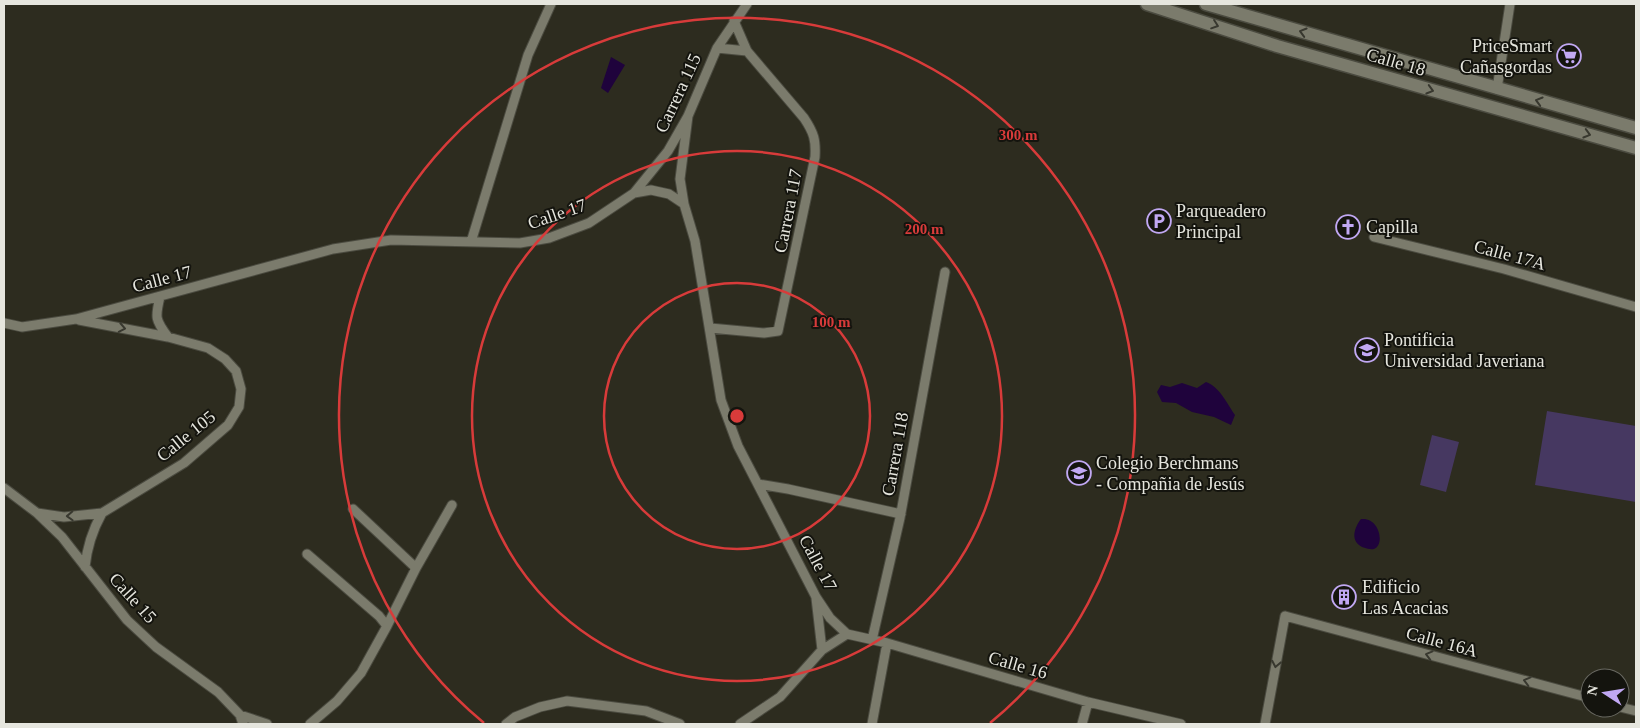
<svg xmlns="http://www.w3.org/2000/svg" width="1640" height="728" viewBox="0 0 1640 728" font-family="'Times New Roman',serif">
<rect width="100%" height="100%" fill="#2d2c1f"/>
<path fill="#463861" d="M1547,411L1636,426V502L1535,485Z
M1432,435L1459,442L1446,492L1420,485Z"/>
<path fill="#1f033c" d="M611,57L625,65L608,93L601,88Z
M1206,382C1219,386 1228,405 1235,415L1231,425L1214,417L1192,412L1176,403L1162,402L1157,392L1161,385L1170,387L1182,383L1197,388Z
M1361,519C1380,517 1385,545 1374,549C1370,550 1366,548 1362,547C1350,541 1354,528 1361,519Z"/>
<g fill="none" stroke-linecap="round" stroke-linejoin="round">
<g stroke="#4b4b40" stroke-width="11">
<path id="minor" d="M717,48L747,51
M1497,89L1510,4
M688,116L680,179L684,204L695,241L721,400L738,446L816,597L830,618L847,634
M634,193L668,151L688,116L717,48L747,4
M1374,237L1504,269L1636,307
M471,242L528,55L551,4
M160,297C155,317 155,320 168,337
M4,323L22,327L76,319L333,249L391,240L520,243L549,238L589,223L634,193L651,190L669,194L684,204
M710,328L764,333L778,331L815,157C816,140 814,133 804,118L747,51L734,21
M758,484L788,489L901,514
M4,488L37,513L62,537L127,620L156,647L218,692L240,715L243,724
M353,509L416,568
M37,513L64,517L102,513L184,463L228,425L239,407L241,389L236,371L225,359L208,348L168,337L79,320
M307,554L379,616L387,626
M85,567C87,547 92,531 102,513
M816,598L822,650
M847,634L887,643L1088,702L1181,724
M872,640L900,518L945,272
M1620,707L1636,711
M240,715L267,724
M310,724L337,701L361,673L387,626L416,568L452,505
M506,724L515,717L540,707L567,701L646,711L680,724
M740,724L780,697L822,650L847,634
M872,724L887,643
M1082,724L1088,702
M1265,724L1285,616L1590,698"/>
</g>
<g stroke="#4b4b40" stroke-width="15">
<path id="secondary" d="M1147,4L1277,46L1636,148
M1206,4L1636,128"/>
</g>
<use href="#minor" stroke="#7b7b6c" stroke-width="9"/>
<use href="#secondary" stroke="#7b7b6c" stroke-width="12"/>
</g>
<defs><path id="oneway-chevron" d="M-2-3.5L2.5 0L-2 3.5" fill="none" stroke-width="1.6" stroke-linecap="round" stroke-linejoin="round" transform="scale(1.25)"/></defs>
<g stroke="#38382f">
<use href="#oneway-chevron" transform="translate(1215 25) rotate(19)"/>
<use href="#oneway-chevron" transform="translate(1303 32) rotate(-164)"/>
<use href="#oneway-chevron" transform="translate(1430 90) rotate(16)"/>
<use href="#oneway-chevron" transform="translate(1539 101) rotate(-164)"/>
<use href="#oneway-chevron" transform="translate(1587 134) rotate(16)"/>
<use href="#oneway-chevron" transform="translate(122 328) rotate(11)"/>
<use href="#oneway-chevron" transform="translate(70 516) rotate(178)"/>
<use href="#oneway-chevron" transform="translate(1429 655) rotate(-165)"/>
<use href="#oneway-chevron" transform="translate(1276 664) rotate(101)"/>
<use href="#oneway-chevron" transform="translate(1527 681) rotate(-165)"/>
</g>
<g fill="none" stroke="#d83b3a" stroke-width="2.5">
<circle cx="737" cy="416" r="133"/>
<circle cx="737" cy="416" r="265"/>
<path d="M484 723A398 398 0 1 1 990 723"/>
</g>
<defs>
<g id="supermarket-ring" transform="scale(1.25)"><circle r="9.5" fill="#14140e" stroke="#c1a8f3" stroke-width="1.5"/><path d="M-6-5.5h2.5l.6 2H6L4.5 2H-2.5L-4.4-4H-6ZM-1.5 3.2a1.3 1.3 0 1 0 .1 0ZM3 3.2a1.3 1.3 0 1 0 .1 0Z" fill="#c1a8f3"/></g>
<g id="parking-ring" transform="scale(1.25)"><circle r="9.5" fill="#14140e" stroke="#c1a8f3" stroke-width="1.5"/><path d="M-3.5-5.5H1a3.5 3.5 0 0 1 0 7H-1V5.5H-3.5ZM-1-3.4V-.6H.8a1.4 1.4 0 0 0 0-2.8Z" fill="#c1a8f3"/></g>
<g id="church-ring" transform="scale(1.25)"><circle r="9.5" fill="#14140e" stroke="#c1a8f3" stroke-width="1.5"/><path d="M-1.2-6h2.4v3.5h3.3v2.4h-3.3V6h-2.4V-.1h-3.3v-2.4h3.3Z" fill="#c1a8f3"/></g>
<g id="university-ring" transform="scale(1.25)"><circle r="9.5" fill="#14140e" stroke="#c1a8f3" stroke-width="1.5"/><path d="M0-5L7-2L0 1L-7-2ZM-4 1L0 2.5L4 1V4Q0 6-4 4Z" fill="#c1a8f3"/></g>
<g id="school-ring" transform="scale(1.25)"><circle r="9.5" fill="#14140e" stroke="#c1a8f3" stroke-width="1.5"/><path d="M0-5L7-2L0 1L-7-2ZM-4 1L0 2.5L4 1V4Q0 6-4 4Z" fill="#c1a8f3"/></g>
<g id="building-ring" transform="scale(1.25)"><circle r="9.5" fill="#14140e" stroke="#c1a8f3" stroke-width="1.5"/><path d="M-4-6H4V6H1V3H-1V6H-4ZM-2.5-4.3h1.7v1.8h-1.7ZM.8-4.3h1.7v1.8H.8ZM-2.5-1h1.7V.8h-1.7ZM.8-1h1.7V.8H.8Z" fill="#c1a8f3"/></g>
</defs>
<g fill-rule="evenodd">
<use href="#supermarket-ring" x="1569" y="56"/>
<use href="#parking-ring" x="1159" y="221"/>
<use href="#church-ring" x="1348" y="227"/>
<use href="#university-ring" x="1367" y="350"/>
<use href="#school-ring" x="1079" y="473"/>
<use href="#building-ring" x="1344" y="597"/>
</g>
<g text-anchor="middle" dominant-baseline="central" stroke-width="4" stroke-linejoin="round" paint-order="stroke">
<g font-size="18" fill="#e6e6de" stroke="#14140e" text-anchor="start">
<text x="1552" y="46" text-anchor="end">PriceSmart<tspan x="1552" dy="21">Cañasgordas</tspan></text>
<text x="1176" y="211">Parqueadero<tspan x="1176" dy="21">Principal</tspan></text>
<text x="1366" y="227">Capilla</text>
<text x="1384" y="340">Pontificia<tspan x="1384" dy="21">Universidad Javeriana</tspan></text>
<text x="1096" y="463">Colegio Berchmans<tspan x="1096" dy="21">- Compañia de Jesús</tspan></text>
<text x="1362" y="587">Edificio<tspan x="1362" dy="21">Las Acacias</tspan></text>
</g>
<g font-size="18" fill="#e6e6de" stroke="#14140e">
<text transform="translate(1396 62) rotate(16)">Calle 18</text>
<text transform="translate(678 93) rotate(-65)">Carrera 115</text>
<text transform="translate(788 211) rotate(-79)">Carrera 117</text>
<text transform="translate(557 214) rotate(-19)">Calle 17</text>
<text transform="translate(1510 255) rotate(15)">Calle 17A</text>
<text transform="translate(162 279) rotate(-15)">Calle 17</text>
<text transform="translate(186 436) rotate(-39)">Calle 105</text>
<text transform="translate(895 454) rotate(-80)">Carrera 118</text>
<text transform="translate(818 563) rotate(62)">Calle 17</text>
<text transform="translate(133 598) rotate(48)">Calle 15</text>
<text transform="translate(1442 642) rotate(15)">Calle 16A</text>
<text transform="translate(1018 665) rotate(16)">Calle 16</text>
</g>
</g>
<circle cx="737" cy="416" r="8" fill="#d83b3a" stroke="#14140e" stroke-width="2.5"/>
<g font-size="15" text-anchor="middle" font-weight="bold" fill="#d83b3a" stroke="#14140e" stroke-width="4" stroke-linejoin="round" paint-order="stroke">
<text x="1018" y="140">300 m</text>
<text x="924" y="234">200 m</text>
<text x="831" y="327">100 m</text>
</g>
<rect width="1640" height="728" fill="none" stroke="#e6e6de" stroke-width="10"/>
<g transform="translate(1605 693) rotate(282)"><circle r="24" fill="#14140e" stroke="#686861"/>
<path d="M0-4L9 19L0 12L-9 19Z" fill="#c1a8f3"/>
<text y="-8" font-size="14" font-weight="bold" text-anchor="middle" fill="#e6e6de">N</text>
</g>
</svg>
